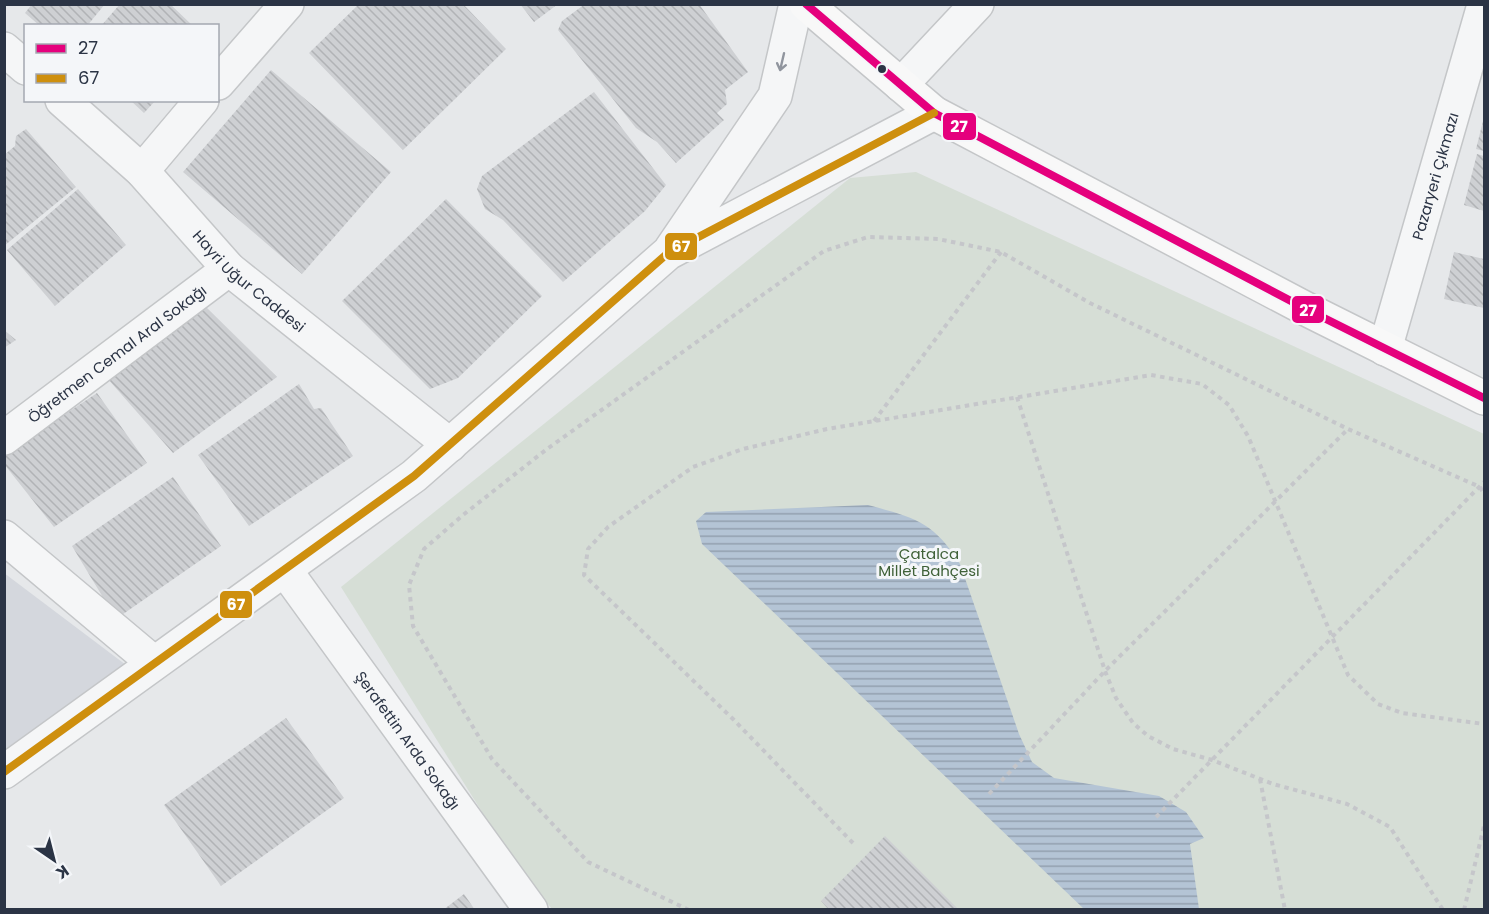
<svg xmlns="http://www.w3.org/2000/svg" width="1489" height="914" viewBox="0 0 1489 914" font-family="Poppins,sans-serif">
<defs>
<pattern id="water-rules" width="6" height="5" patternUnits="userSpaceOnUse" patternTransform="scale(1.5)"><rect width="6" height="5" fill="#b4c4d5"/><path d="M0 2.5h6" fill="none" stroke="#93a0af"/></pattern>
<pattern id="building-back-hatch" width="6" height="6" patternUnits="userSpaceOnUse" patternTransform="scale(1.5)"><rect width="6" height="6" fill="#ced0d3"/><path d="M-1 5l2 2M0 0l6 6M5-1l2 2" fill="none" stroke="#b1b3b6"/></pattern>
</defs>
<rect width="100%" height="100%" fill="#e6e8ea"/>
<path fill="#d4d7dd" d="M4,573L126,665L4,755Z"/>
<path fill="#d6ded6" d="M916,172L1484,434V909H552L514,863L341,587L850,178Z"/>
<path fill="url(#water-rules)" d="M868,505C915,518 933,521 960,564L1019,734L1032,762L1054,778L1159,796L1186,812L1204,838L1190,844L1199,909H1084L702,544L696,521L706,512Z"/>
<path fill="url(#building-back-hatch)" d="M32,4H105L87,26H40L25,13Z
M120,4H170L193,26H101Z
M359,4H463L506,49L403,150L309,53Z
M520,4H558L534,22Z
M585,4H699L748,72L725,90L727,104L717,113L724,120L676,163L657,142L636,128L558,30L562,21Z
M271,70L391,172L302,274L183,172Z
M594,92L666,185L645,211L563,282L503,220L485,209L477,189L482,176Z
M130,100H156L144,113Z
M1484,117V151L1476,149Z
M26,129L76,187L4,246V155L15,146L16,136Z
M1477,154L1484,156V211L1464,205Z
M78,189L126,245L55,306L7,250Z
M446,199L542,296L458,378L430,389L342,301Z
M1454,252L1484,259V308L1444,299Z
M204,305L277,377L173,453L107,378Z
M4,330L16,340L4,348Z
M299,384L314,409L321,408L353,456L249,526L198,455Z
M97,393L147,463L54,527L4,464V455Z
M173,477L221,546L116,619L72,546Z
M286,718L344,798L221,886L164,805Z
M885,836L959,910H829L821,901Z
M464,894L475,910H443Z"/>
<g fill="none" stroke-linecap="round" stroke-linejoin="round">
<g stroke="#c4c6c8" stroke-width="36">
<g id="minor">
<path d="M4,49L26,68"/>
<path d="M218,83L287,4"/>
<path d="M901,85L977,4"/>
<path id="s1" d="M62,100L142,171L229,269L450,445"/>
<path d="M142,171L202,100"/>
<path id="s2" d="M1385,349L1484,5"/>
<path id="s3" d="M4,438L229,269"/>
<path d="M4,537L154,663"/>
<path id="s4" d="M285,570L531,910"/>
</g>
</g>
<g stroke="#c4c6c8" stroke-width="36">
<path id="tertiary" d="M671,249L775,96L796,4
M4,772L414,476L668,253L934,113"/>
</g>
<g stroke="#c4c6c8" stroke-width="36">
<path id="secondary" d="M806,4L934,113L1310,311L1484,398"/>
</g>
<path stroke="#c5c6ca" stroke-width="4" stroke-dasharray="4.5 4.5" stroke-linecap="butt" d="M1017,397L1105,671L1116,698L1133,723L1148,736L1173,749L1212,760L1273,784L1347,804L1390,827L1443,910
M874,421L1001,252
M1260,779L1285,910
M989,794L1105,671L1348,429
M1156,817L1484,482
M853,843L734,720L584,575L588,549L608,527L693,467L743,449L827,429L1151,375L1202,384L1229,405L1248,436L1348,675L1378,704L1402,713L1484,724
M689,910L588,862L492,759L413,626L409,585L424,549L463,515L547,449L824,251L868,237L938,239L1001,252L1090,303L1348,429L1480,487L1484,494
M1464,910L1484,826"/>
<use href="#minor" stroke="#f5f6f7" stroke-width="33"/>
<use href="#tertiary" stroke="#f5f6f7" stroke-width="33"/>
<use href="#secondary" stroke="#f8f8f8" stroke-width="33"/>
<g stroke="#f4f6f9" stroke-width="12">
<path id="bus-1" d="M806,4L934,113L1310,311L1484,398"/>
</g>
<g stroke="#f4f6f9" stroke-width="12">
<path id="bus-2" d="M4,772L414,476L668,253L934,113"/>
</g>
<use href="#bus-1" stroke="#e5007d" stroke-width="8"/>
<use href="#bus-2" stroke="#ce8f0e" stroke-width="8"/>
</g>
<defs><path id="oneway-shaft" d="M-6 0H5M1.5-3L5.5 0L1.5 3" fill="none" stroke-width="1.6" stroke-linecap="round" stroke-linejoin="round" transform="scale(1.5)"/></defs>
<use stroke="#90959e" href="#oneway-shaft" transform="translate(782 62) rotate(103)"/>
<circle fill="#2b3445" stroke="#f4f6f9" stroke-width="2" cx="882" cy="69" r="5"/>
<g text-anchor="middle" dominant-baseline="central" stroke-width="6" stroke-linejoin="round" paint-order="stroke">
<g font-size="15" fill="#2b3445" stroke="#f4f6f9">
<text stroke="none"><textPath href="#s2" startOffset="180">Pazaryeri Çıkmazı</textPath></text>
<text stroke="none"><textPath href="#s1" startOffset="261">Hayri Uğur Caddesi</textPath></text>
<text stroke="none"><textPath href="#s3" startOffset="141">Öğretmen Cemal Aral Sokağı</textPath></text>
<text stroke="none"><textPath href="#s4" startOffset="210">Şerafettin Arda Sokağı</textPath></text>
</g>
<g font-size="15" fill="#3f6138" stroke="#f4f6f9">
<text x="929" y="553">Çatalca<tspan x="929" dy="17">Millet Bahçesi</tspan></text>
</g>
</g>
<g stroke="#f4f6f9" stroke-width="2">
<rect x="942" y="112" width="35" height="29" rx="6" fill="#e5007d"/>
<rect x="664" y="232" width="34" height="29" rx="6" fill="#ce8f0e"/>
<rect x="1291" y="295" width="34" height="29" rx="6" fill="#e5007d"/>
<rect x="219" y="590" width="34" height="29" rx="6" fill="#ce8f0e"/>
</g>
<g font-size="16" text-anchor="middle" font-weight="bold" fill="#fff">
<text x="959" y="132">27</text>
<text x="681" y="252">67</text>
<text x="1308" y="316">27</text>
<text x="236" y="610">67</text>
</g>
<rect width="1489" height="914" fill="none" stroke="#2b3445" stroke-width="12"/>
<rect x="24" y="24" width="195" height="78" fill="#f4f6f9" stroke="#a4a8b1" stroke-width="1.5"/>
<rect x="36" y="44" width="30" height="9" fill="#e5007d" stroke="#a4a8b1" stroke-width="1.5"/>
<text x="78" y="54" font-size="18" fill="#2b3445">27</text>
<rect x="36" y="74" width="30" height="9" fill="#ce8f0e" stroke="#a4a8b1" stroke-width="1.5"/>
<text x="78" y="84" font-size="18" fill="#2b3445">67</text>
<g transform="translate(54 860) rotate(145)" stroke="#f4f6f9" stroke-width="4.5" paint-order="stroke">
<path d="M0-4.5L10 22L0 15L-10 22Z" fill="#2b3445"/>
<text y="-9" font-size="16" font-weight="bold" text-anchor="middle" fill="#2b3445">K</text>
</g>
</svg>
